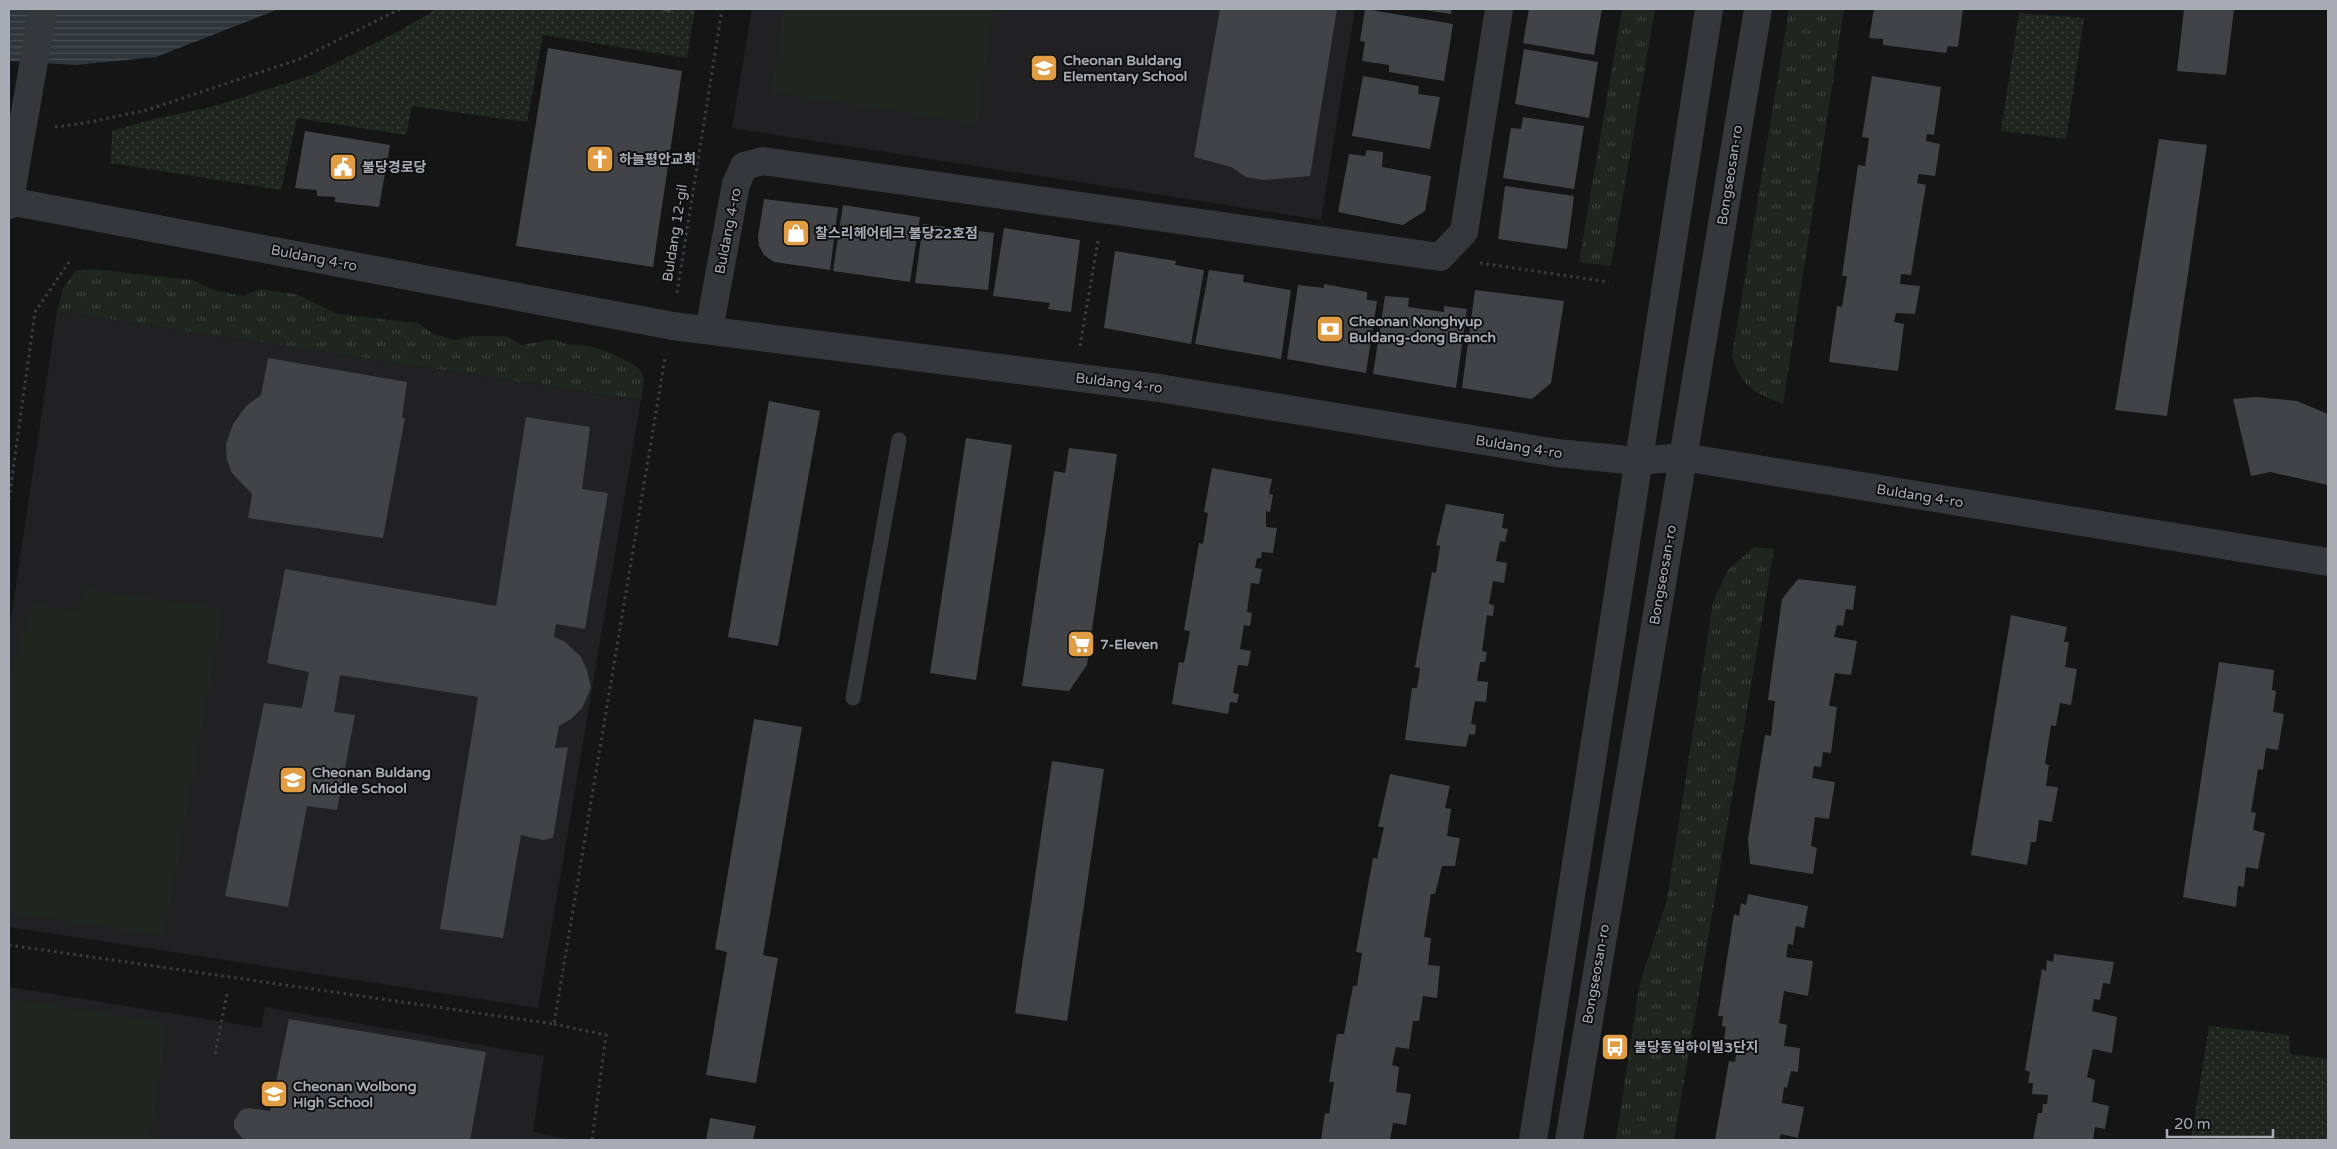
<svg xmlns="http://www.w3.org/2000/svg" width="2337" height="1149" viewBox="0 0 2337 1149" font-family="'Varela Round','Noto Sans KR',sans-serif">
<defs>
<pattern id="grass-tufts" width="24" height="20" patternUnits="userSpaceOnUse" patternTransform="scale(1.25)"><rect width="24" height="20" fill="#1f261f"/><path d="M3 7l-1-3M5 7V3M7 7l1-3M15 17l-1-3M17 17v-4M19 17l1-3" fill="none" stroke="#3d433d"/></pattern>
<pattern id="park-dots" width="8" height="8" patternUnits="userSpaceOnUse" patternTransform="scale(1.25)"><rect width="8" height="8" fill="#1f261f"/><path d="M2 2h.1M6 6h.1" fill="none" stroke="#3d433d" stroke-width="1.8" stroke-linecap="round"/></pattern>
<pattern id="water-rules" width="6" height="5" patternUnits="userSpaceOnUse" patternTransform="scale(1.25)"><rect width="6" height="5" fill="#2e363b"/><path d="M0 2.5h6" fill="none" stroke="#495055"/></pattern>
</defs>
<rect width="100%" height="100%" fill="#151516"/>
<path fill="#212123" d="M752,9H1355L1321,220L732,128Z
M57,311L641,400L538,1008L9,927V632Z
M9,987L261,1028L265,1007L544,1056L533,1132L573,1140H9Z"/>
<path fill="url(#grass-tufts)" d="M1622,9H1655L1611,266L1579,262Z
M1789,9H1844L1783,404C1755,393 1740,386 1732,356Z
M92,269L193,280L216,291L243,296L259,289L296,294L337,314L418,323L433,334L455,340L474,336H506L521,345L555,339C571,348 578,343 593,347C606,351 640,363 643,376C645,383 642,393 641,400L57,311L63,289L75,271Z
M1754,547L1774,549L1674,1140H1616L1639,987L1667,899L1713,602L1727,571Z"/>
<path fill="url(#park-dots)" d="M436,9H695L687,58L543,35L527,122L412,106L406,135L297,118L281,190L111,163L112,131L150,120L215,106L312,75L403,29Z
M2019,13L2084,18L2066,139L2001,131Z
M2209,1026L2289,1035L2290,1054L2328,1059V1140H2191Z"/>
<path fill="#1f261f" d="M784,9H994L977,124L771,92Z
M83,589L223,609L164,936L9,912V675L33,605L78,610Z
M9,999L167,1023L150,1140H9Z"/>
<path fill="url(#water-rules)" d="M9,9H279L156,57L76,65L9,61Z"/>
<path fill="#424346" d="M659,9H671L670,13Z
M1220,9H1337L1310,176L1264,180L1246,177L1231,167L1194,157Z
M1365,9L1453,24L1444,81L1389,72V65L1362,61L1365,42L1360,41Z
M1417,9H1452L1451,14Z
M1529,9H1602L1594,55L1523,43Z
M1874,9H1963L1958,47L1948,46L1946,53L1883,45V39L1869,38Z
M2184,9H2234L2226,75L2177,71Z
M548,48L682,71L653,267L516,246Z
M1524,49L1598,62L1589,118L1515,104Z
M1363,76L1419,86L1418,94L1440,97L1430,149L1352,136Z
M1872,76L1941,87L1934,135L1927,134L1926,141L1940,144L1935,176L1919,174L1917,183L1926,185L1911,275L1901,274L1900,284L1920,286L1915,314L1896,313L1894,322L1904,324L1898,371L1829,362L1837,306L1842,307L1847,276H1842L1858,165L1865,166L1869,138L1862,137Z
M1523,117L1584,126L1574,189L1503,178L1511,128L1521,129Z
M305,131L390,145L379,207L335,202V197L317,196V190L295,188Z
M2159,139L2207,145L2167,416L2115,410Z
M1367,150L1383,152L1382,167L1431,176L1425,211L1403,225L1338,212L1349,154L1365,156Z
M1505,186L1574,196L1567,249L1498,239Z
M764,199L838,208L830,270L774,262L764,255L759,246L758,237Z
M843,205L920,217L910,282L833,271Z
M923,224L994,233L988,290L915,283Z
M1004,228L1080,240L1071,312L1048,309L1050,303L993,296Z
M1115,251L1176,261L1175,265L1204,270L1191,344L1104,328Z
M1209,270L1244,275L1243,282L1291,290L1281,359L1195,344Z
M1324,284L1367,292V300L1377,301L1366,373L1287,359L1298,285L1324,288Z
M1475,290L1564,301L1551,383L1532,399L1462,388Z
M1385,296L1409,298L1408,307L1444,312V306L1467,309L1456,388L1373,374Z
M268,358L407,382L402,418H405L383,538L248,518L252,494L232,473L227,460L226,444L233,424L246,406L261,395Z
M2256,397L2297,401L2328,414V485L2270,472L2251,476L2233,399Z
M769,401L820,411L778,646L728,637Z
M526,417L590,427L582,489L608,493L585,629L556,624L554,637L564,641L581,657L587,670L591,688L582,708L571,719L559,726L555,748L568,747L553,838L543,840L521,835L503,938L440,929L478,697L340,675L334,712L355,715L337,810L307,806L288,907L225,896L264,703L302,708L309,672L267,663L285,569L496,606Z
M966,438L1012,445L976,680L930,673Z
M1069,448L1117,454L1087,665L1069,691L1022,686L1054,471L1065,473Z
M1212,468L1272,479L1269,494L1273,495L1270,512L1266,511V527L1277,528L1273,553L1262,552L1261,558H1257L1255,568L1262,569L1259,584L1251,583L1247,612L1252,613L1250,626L1244,625L1240,649L1251,651L1248,666L1238,665L1233,693L1239,694L1237,703L1230,702L1228,714L1172,704L1179,662L1184,663L1190,631L1184,630L1199,543L1203,544L1208,513L1204,512Z
M1446,504L1504,514L1502,528L1508,529L1505,542L1500,541L1496,561L1507,563L1504,583L1493,581L1489,604L1494,605L1493,616L1487,615L1482,651L1487,652L1485,662H1480L1477,681L1488,682L1486,702L1475,701L1471,724L1476,725L1475,735L1469,734L1466,747L1405,740L1412,688H1417L1420,668L1415,667L1432,572L1436,573L1440,546L1436,545Z
M1798,579L1856,586L1853,610L1846,609L1843,626L1837,625L1834,637L1857,641L1851,675L1835,673L1829,706L1837,707L1831,753L1823,752L1821,767L1814,766L1812,778L1835,782L1829,819L1815,817L1811,846L1817,848L1813,874L1750,864L1748,839L1765,735L1771,736L1775,701L1768,700L1782,599Z
M2011,615L2067,627L2064,642H2069L2065,667L2077,669L2071,705L2060,703L2056,726L2051,725L2045,764L2049,765L2046,786L2058,787L2052,822L2039,820L2036,842H2031L2027,865L1971,855Z
M2219,662L2274,670L2272,690L2276,691L2273,712L2284,714L2278,750L2266,748L2263,770L2258,769L2251,812L2256,813L2253,830L2265,833L2258,869L2246,867L2244,887L2238,886L2236,907L2183,897Z
M754,719L802,727L763,955L778,958L756,1083L706,1075L727,952L715,949Z
M1052,761L1104,769L1067,1021L1015,1013Z
M1390,774L1450,786L1445,808L1451,809L1447,836L1460,838L1455,866H1442L1435,894H1431L1424,937L1431,938L1428,965L1440,966L1437,998L1423,996L1419,1021H1413L1409,1049L1396,1047L1392,1065L1399,1067L1396,1092L1411,1094L1406,1125L1393,1123L1390,1140H1321L1325,1113L1329,1114L1334,1082H1329L1337,1034H1344L1353,986H1357L1362,953L1356,952L1373,858L1377,859L1384,827H1378Z
M1748,894L1808,906L1804,928L1796,926L1793,945L1788,944L1786,957L1813,961L1808,996L1784,991L1779,1023L1787,1025L1784,1046L1800,1048L1798,1072L1791,1071L1787,1088L1784,1087L1782,1103L1804,1107L1798,1138L1781,1134L1779,1140H1715L1729,1061L1735,1062L1737,1049H1740L1741,1041L1724,1039L1726,1027L1722,1026L1723,1016H1718L1734,914L1739,916L1741,903L1746,905Z
M2054,954L2114,962L2110,984L2103,983L2100,1000L2094,999L2092,1011L2117,1017L2112,1053L2093,1049L2087,1077L2095,1080L2092,1102L2109,1106L2105,1129L2095,1127L2093,1140H2033L2038,1113H2042L2043,1104H2047L2048,1095L2032,1094L2033,1083H2028L2030,1072L2025,1070L2042,969L2046,971L2047,960L2053,962Z
M289,1019L486,1052L470,1140H247L242,1138L234,1128V1121L241,1110L249,1108L270,1111Z
M710,1118L756,1126L753,1140H706Z"/>
<g fill="none" stroke-linecap="round" stroke-linejoin="round">
<path stroke="#3c3e42" stroke-width="3" stroke-dasharray="2.5 4" stroke-linecap="butt" d="M55,127L85,123L147,110L300,59L400,9
M1480,263L1609,282
M677,293L722,9
M1080,346L1098,241
M9,499L35,312L69,262
M9,945L554,1024L665,358
M554,1024L606,1035L592,1140
M215,1054L227,994"/>
<path stroke="#36373b" stroke-width="15" d="M853,698L899,440"/>
<path stroke="#36373b" stroke-width="28" d="M9,205L43,9
M709,330L736,184L744,166L763,161L1440,257L1464,232L1499,9"/>
<path stroke="#36373b" stroke-width="28" d="M9,201L673,326L1159,388L1557,453L1638,461L1683,457L2328,562
M1533,1140L1709,9
M1569,1140L1758,9"/>
</g>
<defs>
<g id="school-square" transform="scale(1.4375)"><rect x="-9" y="-9" width="18" height="18" rx="4" fill="#e09d43" stroke="#101011"/><path d="M0-5L7-2L0 1L-7-2ZM-4 1L0 2.5L4 1V4Q0 6-4 4Z" fill="#fff"/></g>
<g id="church-square" transform="scale(1.4375)"><rect x="-9" y="-9" width="18" height="18" rx="4" fill="#e09d43" stroke="#101011"/><path d="M-1.2-6h2.4v3.5h3.3v2.4h-3.3V6h-2.4V-.1h-3.3v-2.4h3.3Z" fill="#fff"/></g>
<g id="civic-square" transform="scale(1.4375)"><rect x="-9" y="-9" width="18" height="18" rx="4" fill="#e09d43" stroke="#101011"/><path d="M-.6-6.5H3V-4.5H.6V-3L4-1V1h2V6H-6V1h2V-1L-.6-3ZM-1.2 2.5V6h2.4V2.5Z" fill="#fff"/></g>
<g id="shop-square" transform="scale(1.4375)"><rect x="-9" y="-9" width="18" height="18" rx="4" fill="#e09d43" stroke="#101011"/><path d="M-5-2.5h2.3a2.7 3.5 0 0 1 5.4 0H5L5.5 6h-11ZM-1.5-2.5h3a1.5 2.3 0 0 0-3 0Z" fill="#fff"/></g>
<g id="bank-square" transform="scale(1.4375)"><rect x="-9" y="-9" width="18" height="18" rx="4" fill="#e09d43" stroke="#101011"/><path d="M-6-4H6V4H-6ZM0-2.3a2.3 2.3 0 1 0 0 4.6a2.3 2.3 0 1 0 0-4.6Z" fill="#fff"/></g>
<g id="supermarket-square" transform="scale(1.4375)"><rect x="-9" y="-9" width="18" height="18" rx="4" fill="#e09d43" stroke="#101011"/><path d="M-6-5.5h2.5l.6 2H6L4.5 2H-2.5L-4.4-4H-6ZM-1.5 3.2a1.3 1.3 0 1 0 .1 0ZM3 3.2a1.3 1.3 0 1 0 .1 0Z" fill="#fff"/></g>
<g id="bus-square" transform="scale(1.4375)"><rect x="-9" y="-9" width="18" height="18" rx="4" fill="#e09d43" stroke="#101011"/><path d="M-5-6H5V4H4V6H2V4H-2V6H-4V4H-5ZM-3.5-4V0h7V-4ZM-3.5 1.2v1.5H-2V1.2ZM2 1.2v1.5H3.5V1.2Z" fill="#fff"/></g>
</defs>
<g fill-rule="evenodd">
<use href="#school-square" x="1044" y="68"/>
<use href="#church-square" x="600" y="159"/>
<use href="#civic-square" x="343" y="167"/>
<use href="#shop-square" x="796" y="233"/>
<use href="#bank-square" x="1330" y="329"/>
<use href="#supermarket-square" x="1081" y="644"/>
<use href="#school-square" x="293" y="780"/>
<use href="#bus-square" x="1615" y="1047"/>
<use href="#school-square" x="274" y="1094"/>
</g>
<g text-anchor="middle" dominant-baseline="central" stroke-width="4" stroke-linejoin="round" paint-order="stroke">
<g font-size="14" font-weight="bold" fill="#a8adb5" stroke="#101011" text-anchor="start">
<text x="1063" y="60">Cheonan Buldang<tspan x="1063" dy="16">Elementary School</tspan></text>
<text x="619" y="159">하늘평안교회</text>
<text x="362" y="167">불당경로당</text>
<text x="815" y="233">찰스리헤어테크 불당22호점</text>
<text x="1349" y="321">Cheonan Nonghyup<tspan x="1349" dy="16">Buldang-dong Branch</tspan></text>
<text x="1100" y="644">7-Eleven</text>
<text x="312" y="772">Cheonan Buldang<tspan x="312" dy="16">Middle School</tspan></text>
<text x="1634" y="1047">불당동일하이빌3단지</text>
<text x="293" y="1086">Cheonan Wolbong<tspan x="293" dy="16">High School</tspan></text>
</g>
<g font-size="14" fill="#a8adb5" stroke="#101011">
<text transform="translate(1730 175) rotate(-81)">Bongseosan-ro</text>
<text transform="translate(728 231) rotate(-79)">Buldang 4-ro</text>
<text transform="translate(675 233) rotate(-81)">Buldang 12-gil</text>
<text transform="translate(314 258) rotate(11)">Buldang 4-ro</text>
<text transform="translate(1119 383) rotate(7)">Buldang 4-ro</text>
<text transform="translate(1519 447) rotate(9)">Buldang 4-ro</text>
<text transform="translate(1920 496) rotate(9)">Buldang 4-ro</text>
<text transform="translate(1663 575) rotate(-80)">Bongseosan-ro</text>
<text transform="translate(1596 974) rotate(-80)">Bongseosan-ro</text>
</g>
</g>
<rect width="2337" height="1149" fill="none" stroke="#a8adb5" stroke-width="20"/>
<path d="M2167 1129v8h106v-8" fill="none" stroke="#a8adb5" stroke-width="2.5"/>
<text x="2174" y="1129" font-size="15" fill="#a8adb5" stroke="#101011" stroke-width="4" paint-order="stroke">20 m</text>
</svg>
